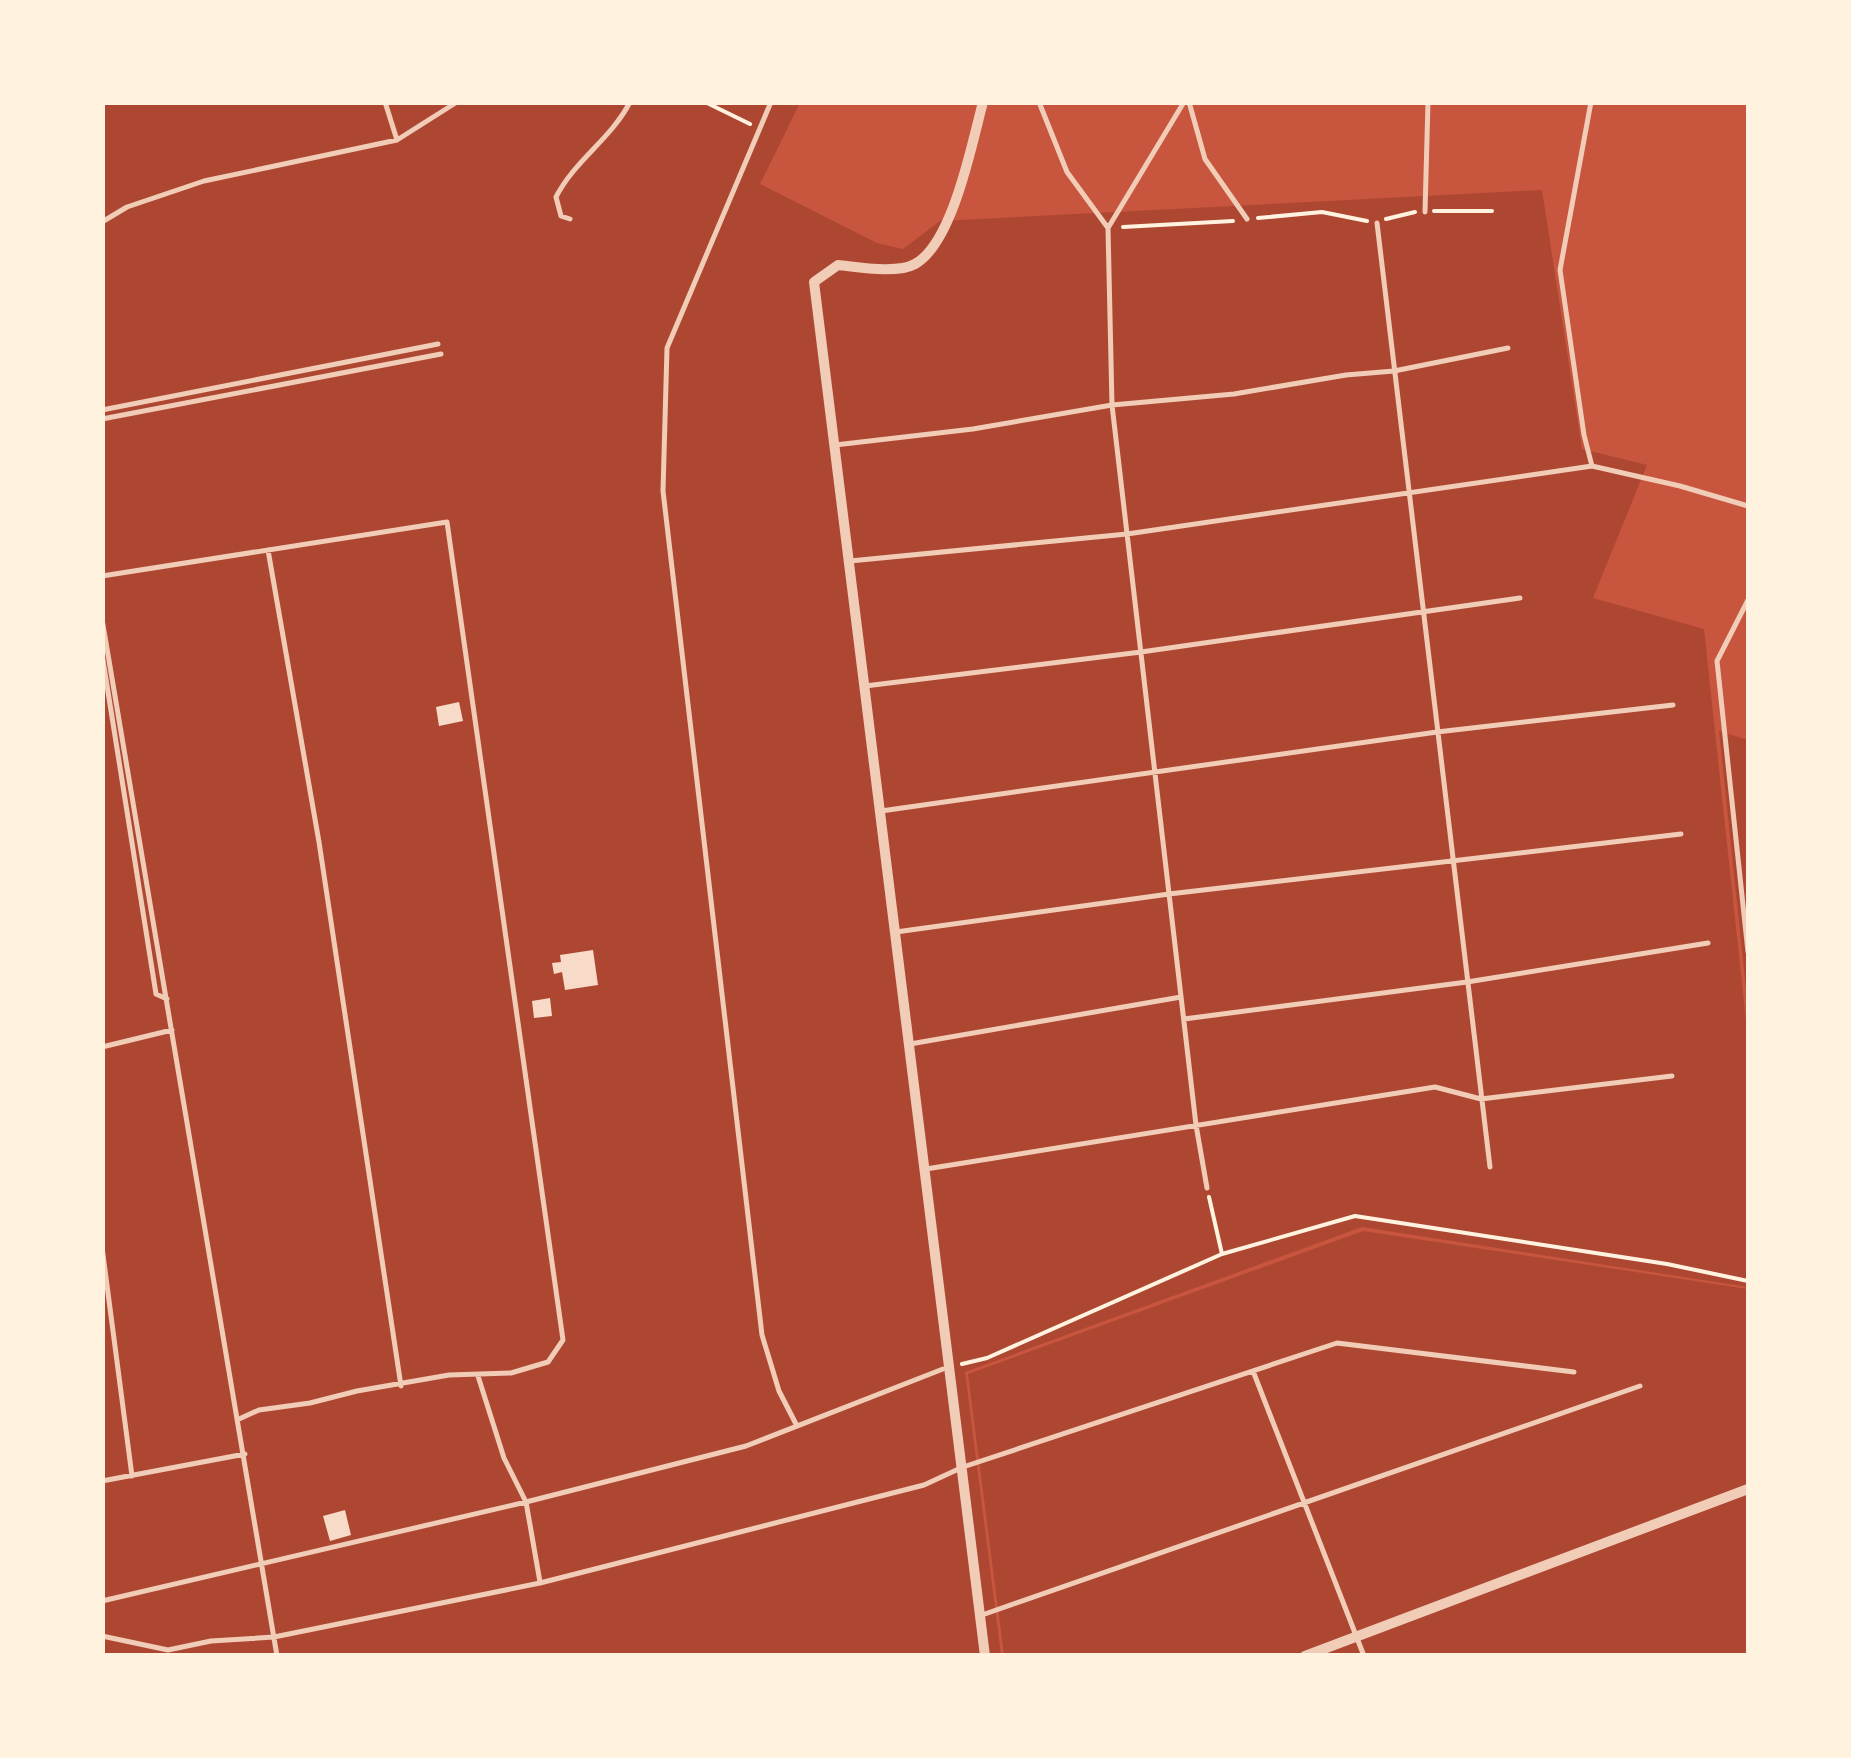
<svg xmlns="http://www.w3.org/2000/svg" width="1851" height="1758" viewBox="0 0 1851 1758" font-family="'Source Sans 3',sans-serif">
<rect width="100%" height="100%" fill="#c8553d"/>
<path fill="#ae4732" d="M102,103H800L760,184L877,243L903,249L940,221L1542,190L1582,449L1647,465L1593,598L1704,629L1748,1040V1287L1362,1227L965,1372L1001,1655H103Z
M1719,731L1748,740V1008Z
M1363,1231L1748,1289V1655H1004L968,1374Z"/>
<path fill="#f7dbc8" d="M459,702L463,721L439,726L436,707Z
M593,950L598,985L565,990L562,972L554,974L552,963L561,962L560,955Z
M550,998L552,1016L534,1018L532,1001Z
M345,1510L351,1535L330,1541L323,1516Z"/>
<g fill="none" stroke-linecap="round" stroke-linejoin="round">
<path stroke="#fff3e0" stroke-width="4" d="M705,102L750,124
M1434,211H1492
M1258,218L1322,212L1367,221
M1386,219L1415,212
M1123,227L1233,221
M1209,1197L1222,1254
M962,1364L987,1358L1222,1254L1355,1216L1667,1264L1748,1281"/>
<path stroke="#f1ccb7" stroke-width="5" d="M385,102L397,140
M771,102L667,348L663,491L762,1335L779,1391L797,1426
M1039,102L1067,172L1108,228L1112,405L1196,1125L1207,1188
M1189,102L1205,159L1247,219
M1591,102L1560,270L1584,435L1592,466L1680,486L1748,506
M1425,212L1428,102
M570,219L561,216L556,197C575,160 611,139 630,102
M102,222L127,207L204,181L397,140L457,102
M1377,223L1490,1167
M1108,228L1184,102
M102,410L438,344
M102,419L441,354
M835,445L973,429L1112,405L1234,394L1346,375L1394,371L1508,348
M268,550L319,842L401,1386
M850,561L1127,534L1592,466
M102,576L447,522L563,1340L548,1362L511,1373L449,1375L357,1391L310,1403L259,1410L239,1419
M1748,600L1717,661L1748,952
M102,619L277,1656
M102,654L156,994L167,999
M865,686L1141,652L1520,598
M881,811L1437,732L1673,705
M896,932L1169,894L1681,834
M1184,1019L1467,982L1708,943
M910,1044L1181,997
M102,1047L172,1030
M926,1169L1435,1087L1481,1099L1672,1076
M102,1247L132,1476
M1253,1371L1364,1656
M478,1376L504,1458L526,1502L540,1582
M102,1481L245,1454
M102,1601L526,1502L746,1446L943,1369
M982,1615L1640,1386
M102,1636L168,1650L211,1641L274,1637L540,1583L924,1485L963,1467L1337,1343L1574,1372"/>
<path stroke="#f1ccb7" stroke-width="10" d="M983,102C972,143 953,243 915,264C897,274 858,267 838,265L814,282L985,1656
M1305,1656L1748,1489"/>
</g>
<rect width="1851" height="1758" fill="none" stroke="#fff3e0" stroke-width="210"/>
</svg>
